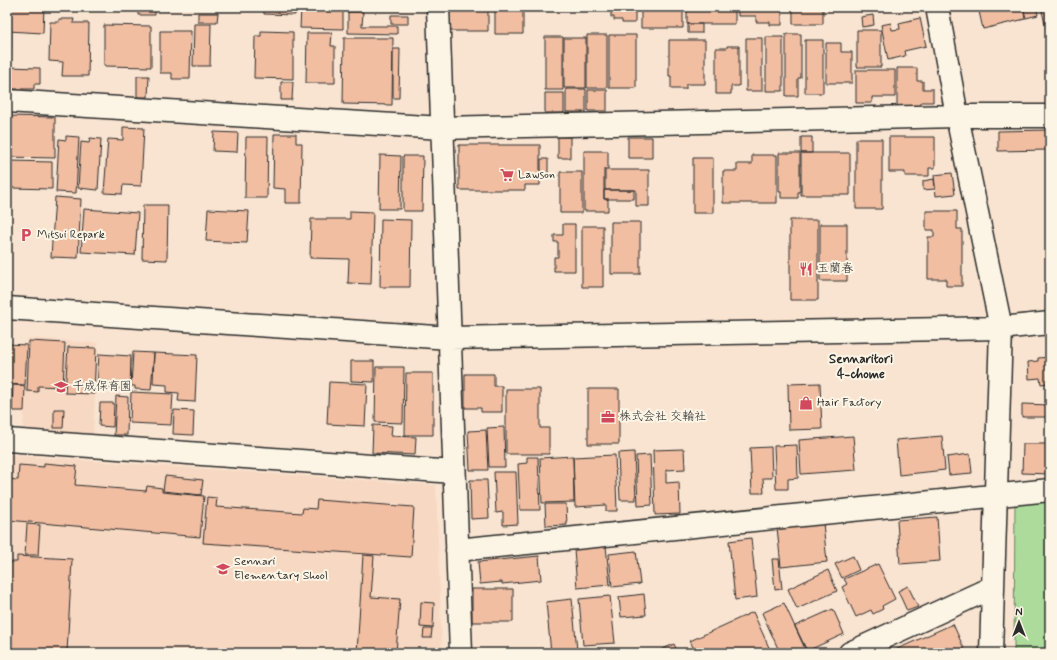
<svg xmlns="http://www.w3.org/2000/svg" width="1057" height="660" viewBox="0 0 1057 660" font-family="Mynerve,'Klee One',sans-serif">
<rect width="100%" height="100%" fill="#f9e4d1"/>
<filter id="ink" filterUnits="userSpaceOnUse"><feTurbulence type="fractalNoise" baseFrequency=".025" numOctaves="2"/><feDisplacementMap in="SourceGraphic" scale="8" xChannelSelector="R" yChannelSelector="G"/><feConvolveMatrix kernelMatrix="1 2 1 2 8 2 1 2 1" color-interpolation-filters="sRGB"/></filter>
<g filter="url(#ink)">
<path fill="#f7d9c3" d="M28,338L98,343L93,435L23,431Z
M7,455L436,485L442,653H7Z"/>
<path fill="#acdb9b" stroke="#6c8363" d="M1050,498V653H1014L1015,501Z"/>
<path fill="#f1bea2" stroke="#2b2b2b" d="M7,7H44L43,33L7,31Z
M138,7H155V15H138Z
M264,7H295V15L264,14Z
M301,7H343V29L300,28Z
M449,7H488V31H449Z
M495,7H523V34H495Z
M611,7H635V23H622V20H614V17H611Z
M641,7H683V28H641Z
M687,7H735V24H687Z
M738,7H782V25H770V22H756V16H738Z
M793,7H823V24H793Z
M978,7H1023L1025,19L983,29Z
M1023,7H1036L1038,15L1026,18Z
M1041,7H1050V45Z
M348,12H363L362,26H397V34L348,33Z
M198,13H218L217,22H198Z
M391,15H408V24H391Z
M873,15L874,25L862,27L861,17Z
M920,18L926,46L904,51L905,56L888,60L881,25L891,23L892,30L900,29L899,23Z
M59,19H74L73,23H89L88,76H62L63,62L49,61L50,22H59Z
M194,24H211L210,66H193Z
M688,24H702V33H688Z
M104,25L151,26V67L104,66Z
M857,30H881V67H857Z
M160,31H191L190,79H172V73H160Z
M261,31L293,32V79L254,78L255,36H261Z
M7,32L11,33V49H7Z
M307,33H332L331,46H335V83H306Z
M786,34H801V78H798V96H786Z
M587,35H607V88H587Z
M609,35H636V88H609Z
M545,37H563V90H545Z
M766,37H783V91H766Z
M344,38H393L392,105L343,104Z
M564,38H586V88H564Z
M746,38H762V91H746Z
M669,40H705V84H686V89H671V76H669Z
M805,40H823V93H805Z
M826,43H841V52H852V83H826Z
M727,46H739V86H731V94H716V48H727Z
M393,49H400L399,98H393Z
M7,67L40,68V84H34V89H7Z
M897,68H917V81H923V89H933V102H921V107H897Z
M856,70H895V97H872V103H856Z
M137,76H149L148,97H137Z
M281,82H293L292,100H281Z
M566,89H586V112H566Z
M588,90H607V111H588Z
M545,93H564V113H545Z
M7,116L55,117V158L7,157Z
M123,127L144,128L141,186L123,185L122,194L104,193L108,139L123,140Z
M1050,130V147H1048V150L998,151V131Z
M214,132L238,133L237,152L213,151Z
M274,134H296V143H302L301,203H285V189L273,188Z
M66,136L79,137L76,193L56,192L59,139L66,140Z
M246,137H268L267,198H245Z
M558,137H570V158H558Z
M628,137H652V158H628Z
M801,137H812V153H801Z
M889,137H935V168H929V176H905V172H889Z
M90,138L101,139L98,190L78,188L81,142L89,143Z
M856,139H882V209H856Z
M459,145H540V185H525V190H459Z
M584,151H608V169H604V199H608V211H584Z
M779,153H800V192H798V198H781V192H779Z
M801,153H850V195H801Z
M380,155L401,156L400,209H379Z
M752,155H777V203H723V171H737V164H752Z
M403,156H423L422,211H403Z
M693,158H713V213H693Z
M541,159H548V177H541Z
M11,161L52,162V189L11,188Z
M605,170H649V206H636V190H605Z
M560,172H582V213H560Z
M952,173L955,194L936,196L934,175Z
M934,179L935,189L923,190V181Z
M604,190H634V199H604Z
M55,197L81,199L78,258L51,257Z
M143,205H168L167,260L142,259Z
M84,209L138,213L135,255L81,252Z
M208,209L249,211L247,243L206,241Z
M350,211L373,212L371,284L348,283L349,259L310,258L311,219H350Z
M926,211H957V229H962V286H946V279H928V237H934V230H926Z
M381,219L411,220L410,287H380Z
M790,220H818V300H790Z
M611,222H640V274H611Z
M563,224H575V271H554V257H558V242H554V235H563Z
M820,224H847V281H820Z
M582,226H603V287H582Z
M29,341L65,343L63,387L38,386V392L27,391Z
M7,344L27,345L25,385L7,384Z
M68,347L96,348L94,394L65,393Z
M133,352L154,353L151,390L135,389V386H131Z
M154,353L197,355L195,402L178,401L179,393L167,392V385L153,384Z
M99,354L131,356L130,389L97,388Z
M1050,357V383L1041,384L1040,378L1029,379L1028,362L1038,361V358Z
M351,361H374V382L351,381Z
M376,367H404L403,423L375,422Z
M406,373H433V435H405Z
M465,374H494V386H502V412H481V408H465Z
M329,382L367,384L365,426L327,424Z
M820,383L822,429L789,430L788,384Z
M13,385L25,386L24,411H12Z
M506,389H540V428H549V454H506Z
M588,389H619V444H588Z
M131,392L173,394L171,425L130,423Z
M116,396L128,397L127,435H114Z
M100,403H114L113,427L99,426Z
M1022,404L1050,405V417H1022Z
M54,409H64L63,428H54Z
M174,410L194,411L193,435L173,434Z
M1048,420H1050V442H1048Z
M373,425L392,426L391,436L416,437L415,455L372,453Z
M504,427L505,467H489L487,428Z
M486,430L488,470H470L468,431Z
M853,436L856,470L801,474L799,440Z
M942,436L945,470L899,475L896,440Z
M1023,444H1050V474L1022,473Z
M797,445L798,478L788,479V489H776L774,446Z
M771,447L772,478H763L764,493H752L750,448Z
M684,449L685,469L666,470V483L679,482L680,514L655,515L653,450Z
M634,452L636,500H620L618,453Z
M970,454L972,473L949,475L947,457Z
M615,455L617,511H606V505L575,507L573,457Z
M650,455L652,505L638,506L636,456Z
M573,456L574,502L542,503L540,458Z
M527,457H538L540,510H520L518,464L527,463Z
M44,463L77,466L75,485L146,491L147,486L162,488V492L204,496L200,537L7,520V479L18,480L19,465L44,467Z
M494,472H516L518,524L503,525V512L496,513Z
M165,476L203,480L201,495L163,491Z
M470,480H487L489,518L471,519Z
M207,497L217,498L216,507L302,513L303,508L316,509L317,500L414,507L411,557L203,543Z
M545,504H566L567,525L546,526Z
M937,517L940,561L900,564L897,520Z
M823,523L827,562L781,567L777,527Z
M27,524L40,525L38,555H25Z
M751,538L757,597L735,600L729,541Z
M606,546L610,585L577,588L574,549Z
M636,551L640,584L612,587L609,554Z
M363,555L374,556L371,597L400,599L396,653H357Z
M17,556L72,559L67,653H7V562H17Z
M539,556L541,580L502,584V582L480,584L478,562Z
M853,556L859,570L842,578L835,564Z
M772,559H779L782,589L775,590Z
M878,564L895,599L882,606L883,609L873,614L871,610L856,617L842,587L847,584L844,579Z
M828,570L837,591L797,609L788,589Z
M908,586L918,607L907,611L898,591Z
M472,589H513V622H472Z
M644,594L646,615L621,617L619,597Z
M610,596L615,643L583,645L579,599Z
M572,599L577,650L571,653H551L546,602Z
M421,602L434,603L433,628L420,627Z
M784,603L807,653H780L762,613Z
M833,609L844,634L807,651L795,626Z
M753,612L771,652L696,653L690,641Z
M953,624L966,653H897L895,650Z
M424,629H432L431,638H423Z
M674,644L678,653H654Z"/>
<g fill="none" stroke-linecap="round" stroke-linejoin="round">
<g stroke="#2b2b2b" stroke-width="25">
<path id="minor" d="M438,7L461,653
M937,7L957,116L1001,328L991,653
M7,101L442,128L957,116H1050
M7,308L450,338L1001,328L1050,323
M7,440L454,472
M457,550L1050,490
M850,653L993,587"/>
</g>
<use href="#minor" stroke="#fcf5e5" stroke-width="22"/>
</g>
</g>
<defs>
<g id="supermarket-bare" transform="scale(1.08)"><path d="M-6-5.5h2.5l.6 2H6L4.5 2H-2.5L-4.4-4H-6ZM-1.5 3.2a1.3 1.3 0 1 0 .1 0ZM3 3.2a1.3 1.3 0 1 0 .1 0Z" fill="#d1495b" stroke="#fcf5e5" stroke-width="2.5" paint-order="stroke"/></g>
<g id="parking-bare" transform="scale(1.08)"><path d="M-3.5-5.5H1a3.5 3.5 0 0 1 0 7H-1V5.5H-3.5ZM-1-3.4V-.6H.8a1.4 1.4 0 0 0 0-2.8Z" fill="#d1495b" stroke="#fcf5e5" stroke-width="2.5" paint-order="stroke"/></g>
<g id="restaurant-bare" transform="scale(1.08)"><path d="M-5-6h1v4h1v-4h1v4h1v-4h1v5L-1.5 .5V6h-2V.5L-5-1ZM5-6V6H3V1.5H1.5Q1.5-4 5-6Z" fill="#d1495b" stroke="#fcf5e5" stroke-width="2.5" paint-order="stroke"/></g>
<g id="school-bare" transform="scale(1.08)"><path d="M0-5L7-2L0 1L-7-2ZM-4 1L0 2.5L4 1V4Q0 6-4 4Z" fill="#d1495b" stroke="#fcf5e5" stroke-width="2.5" paint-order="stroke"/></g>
<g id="shop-bare" transform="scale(1.08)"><path d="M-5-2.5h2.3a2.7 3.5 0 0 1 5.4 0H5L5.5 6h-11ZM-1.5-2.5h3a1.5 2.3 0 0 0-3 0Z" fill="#d1495b" stroke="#fcf5e5" stroke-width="2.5" paint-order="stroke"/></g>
<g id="office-bare" transform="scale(1.08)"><path d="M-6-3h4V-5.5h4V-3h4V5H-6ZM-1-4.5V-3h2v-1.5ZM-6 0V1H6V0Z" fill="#d1495b" stroke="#fcf5e5" stroke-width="2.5" paint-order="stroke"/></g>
</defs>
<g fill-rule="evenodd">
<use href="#supermarket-bare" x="507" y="175"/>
<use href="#parking-bare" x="26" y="235"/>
<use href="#restaurant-bare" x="806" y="269"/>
<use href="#school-bare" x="61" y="387"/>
<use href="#shop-bare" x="806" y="403"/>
<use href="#office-bare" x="608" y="417"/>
<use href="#school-bare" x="223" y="569"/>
</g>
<g text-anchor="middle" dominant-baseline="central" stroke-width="4" stroke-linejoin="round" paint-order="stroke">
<g font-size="12" fill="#2b2b2b" stroke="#fcf5e5" text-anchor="start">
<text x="518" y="175">Lawson</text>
<text x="37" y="235">Mitsui Repark</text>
<text x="817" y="269">玉蘭春</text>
<text x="72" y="387">千成保育園</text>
<text x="817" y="403">Hair Factory</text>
<text x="619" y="417">株式会社 交輪社</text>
<text x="234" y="562">Sennari<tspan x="234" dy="14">Elementary Shool</tspan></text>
</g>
<g font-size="13" font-weight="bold" fill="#2b2b2b" stroke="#fcf5e5">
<text x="861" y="359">Sennaritori<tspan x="861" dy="15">4-chome</tspan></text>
</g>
</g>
<rect width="1057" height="660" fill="none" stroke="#fcf5e5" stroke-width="24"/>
<rect x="12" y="12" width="1033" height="636" fill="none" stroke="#2b2b2b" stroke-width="1.5" filter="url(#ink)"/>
<g transform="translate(1019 622)" stroke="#fcf5e5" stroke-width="3" paint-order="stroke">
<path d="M0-3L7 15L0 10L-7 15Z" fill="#2b2b2b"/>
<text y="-6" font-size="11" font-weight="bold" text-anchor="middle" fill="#2b2b2b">N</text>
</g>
</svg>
